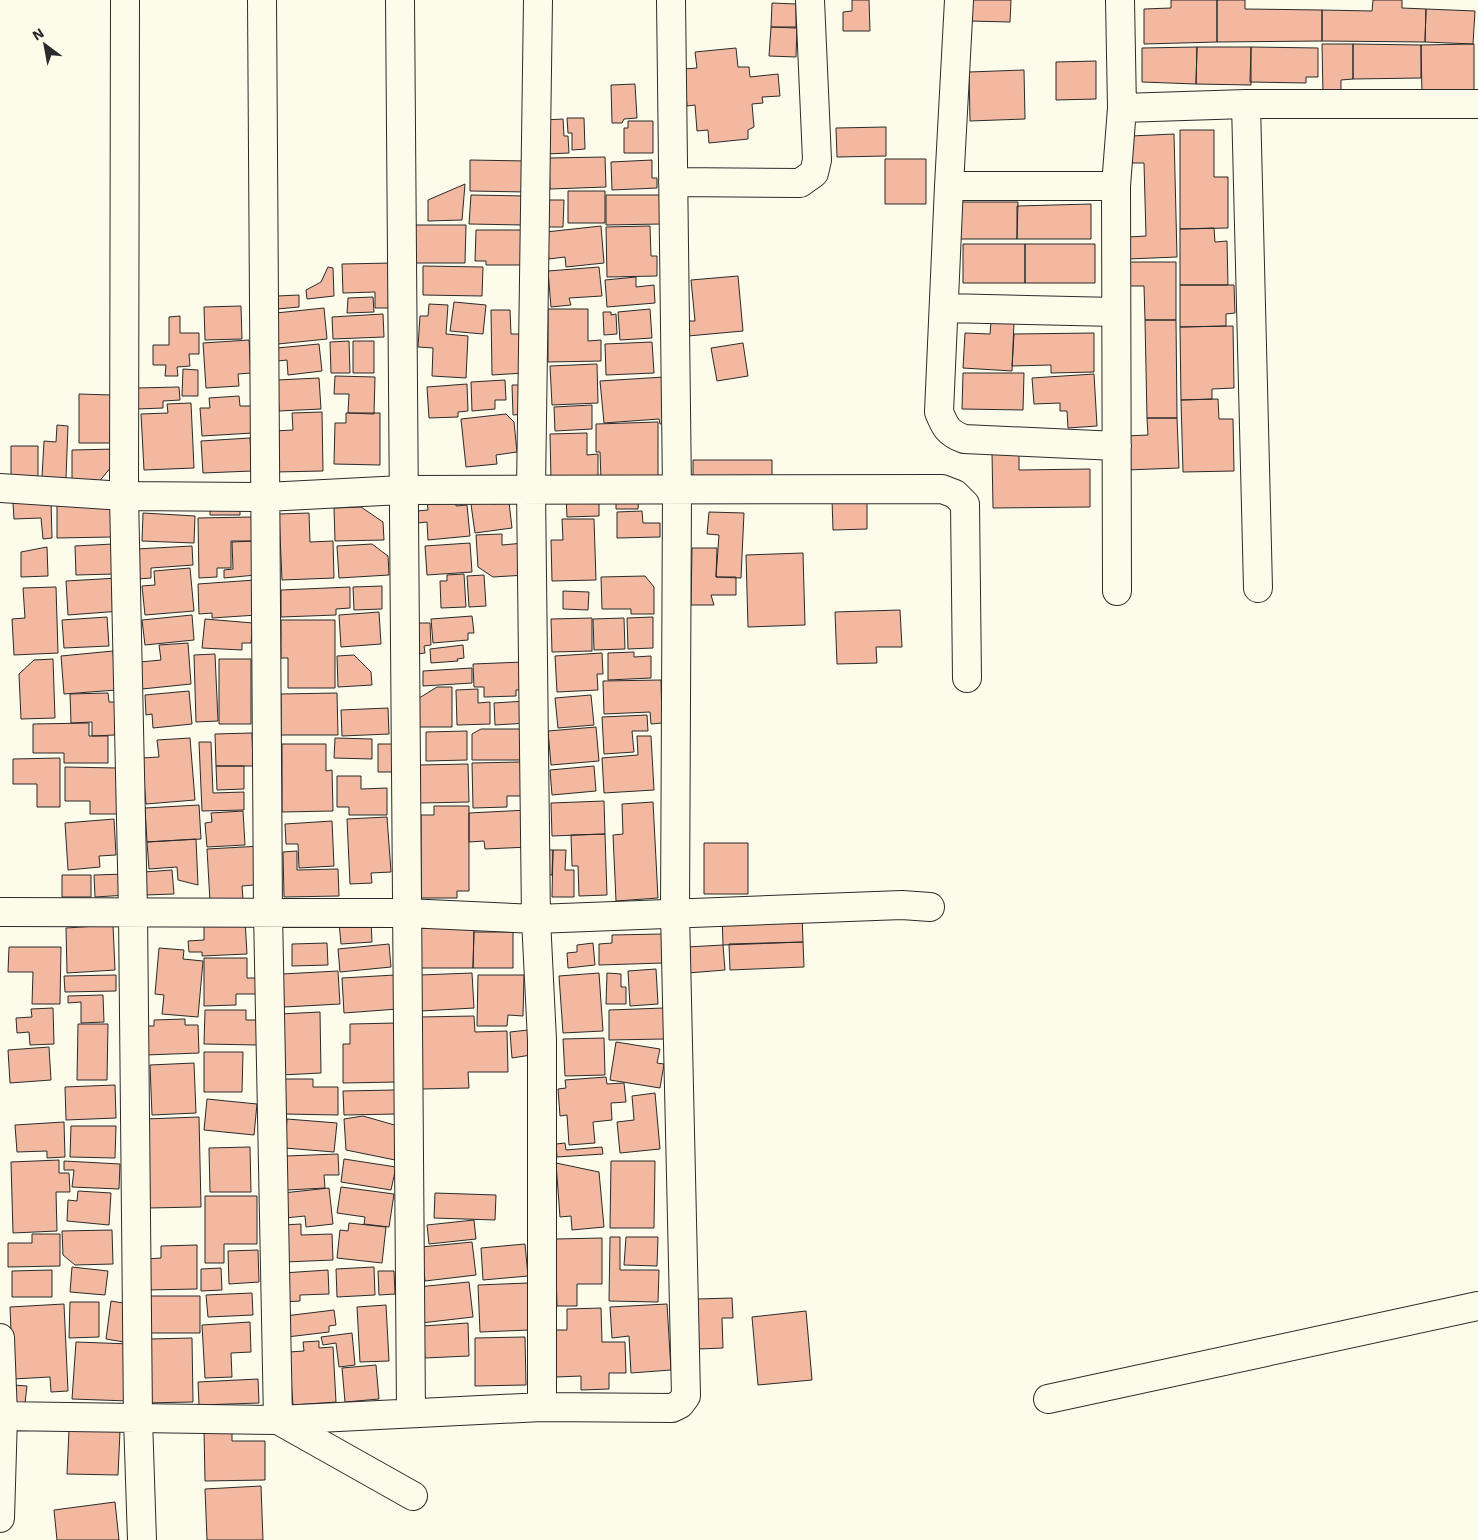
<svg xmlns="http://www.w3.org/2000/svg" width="1478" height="1540" viewBox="0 0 1478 1540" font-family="'Work Sans',sans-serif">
<rect width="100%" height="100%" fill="#fdfbea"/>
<path fill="#f2b8a0" stroke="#2b2b2b" d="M852,0H869L870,31H843V12L852,11Z
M970,0H1011L1010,22L969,21Z
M1171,0H1217V42L1144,44V9L1171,8Z
M1217,0H1245V9L1322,10V41L1217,42Z
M1373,0H1402V8L1426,9L1425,42L1322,41V10L1372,11Z
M772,3L796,4V28L771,27Z
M1426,9L1475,11L1473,44L1425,42Z
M771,27H797L796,57L769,56Z
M1322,44H1353V79L1341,80V95H1323Z
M1353,44L1421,45V78L1353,79Z
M1474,44V96H1422L1421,45Z
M1197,47L1196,84L1142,82V48Z
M1197,47H1251V85L1196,84Z
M1251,47L1318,48V77H1306V83L1250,82Z
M736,48L738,67H749L750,77L778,74L780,96L762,97L763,103L752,104L754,127L748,130V139L709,143L708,130L697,131L695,105L687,106L684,69L697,68L695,52Z
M1096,61V99L1056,100V62Z
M1024,70L1025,119L970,121L969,72Z
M635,84L637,118L624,119L622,123H612L611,85Z
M567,118H584L585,149L572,150V133H568Z
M563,119L564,136H568L569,153L546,154L544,120Z
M628,121H653V153H624V128H628Z
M886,127V156L837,157L836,128Z
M1180,130H1214V177H1228V228L1180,229Z
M1174,134L1177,257L1128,259V237L1146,236L1144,163H1132L1131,136Z
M605,157L606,187L550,189L549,158Z
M885,159H926V204H885Z
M470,160L527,161V192L470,191Z
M652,160V178H657V188L612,190L611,162Z
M465,184L462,220L428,221V200Z
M568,191H605V223H568Z
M471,195L525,196L524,225L469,224Z
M606,195H661V224L606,225Z
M548,200H564L563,227H547Z
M956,202H1018L1017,239H955Z
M1091,204V239H1017V206Z
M414,225H466L465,263H414Z
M601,226L604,263L566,267L565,257L549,259L546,232Z
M650,226L651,256H657V276L607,277L606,227Z
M1214,228L1215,242L1227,241L1228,285H1180V229Z
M476,230H529L528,265H486V261H475Z
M963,244H1025V283H963Z
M1025,244H1095V283H1025Z
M1129,262H1176V320H1145L1144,286H1129Z
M393,263L394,308H375V292L343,293L342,264Z
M423,266L483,267L482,296L423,295Z
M328,267L333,268L334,296L307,299L306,290L321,282Z
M599,267L602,296L569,298L571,305L551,307L548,271Z
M738,276L743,331L688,336L687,321H695L691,280Z
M636,277V287L654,285L655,303L607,307L605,280Z
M1180,285H1234L1235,313L1226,314V326L1180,327Z
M299,295V307L277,309V296Z
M373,297L374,312L347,313L348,298Z
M454,302L486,305L483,334L450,331Z
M429,304L448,305L446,334L468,336L466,378L432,376L433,348L418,347L420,316H428Z
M241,306L242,339L205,340L204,307Z
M324,308L327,339L278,344L276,313Z
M548,309H588V341L601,340V361L548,362Z
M650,309L652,338L620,340L618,312Z
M491,310H510L511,334H523L524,373L492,375Z
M603,312H611V315L616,314L617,334L604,335Z
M383,314L384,337L333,339L332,317Z
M180,316V333H199V354H189L190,366L177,367L178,376H165L166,365H153V345H169V317Z
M1145,320H1176L1177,418H1147Z
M991,321L1014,322L1012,371L963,368L965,333L990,334Z
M1233,326L1234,388L1212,389V399L1181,400L1180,327Z
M1094,333V372L1051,373V365L1012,366L1014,334Z
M249,340L251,373L238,374L239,386L206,388L203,343Z
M349,341L350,373H331L330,342Z
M353,341H374V373H353Z
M652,342L654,373L606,375L605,344Z
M743,343L748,376L717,381L711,348Z
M319,344L322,371L288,375L287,360L278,361L277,348Z
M597,364L598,403L552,405L550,366Z
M183,369L198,370V396H182Z
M963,373H1024L1023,410L962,409Z
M1094,374L1097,426L1068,428L1067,411H1060V403L1034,404L1032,378Z
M335,376L375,377L374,414L348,413L349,394H334Z
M664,377L667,423L660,424L659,419L604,423L600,381Z
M319,378L321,409L279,411L277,380Z
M505,380L506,400H495V409L472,411L471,382Z
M467,384L468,411L458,412V417L429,418L427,387Z
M512,385H526L527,414L513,415Z
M179,387L180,400L163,401V408L137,409L136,388Z
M79,394L111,395L110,443H79Z
M239,396L240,406H252L253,433L202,436L200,408H210L209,398Z
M1218,399L1219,419H1233L1234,471L1183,472L1181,400Z
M191,403L194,468L144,470L141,414L168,413L167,404Z
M592,405V429L555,431L554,407Z
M322,412L323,471L275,472L274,431L293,430L292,413Z
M346,413H380V465L334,464L335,423H346Z
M506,414L514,422L517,452L496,455L497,464L466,467L461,419Z
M1147,418H1177L1179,468L1126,470L1125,436L1148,435Z
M658,422V479L601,480L600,452H596V424Z
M57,425L68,426L66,478L42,477L44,441L56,442Z
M587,433V455L598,454V478L551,479L550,434Z
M250,438L252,471L203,473L201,441Z
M11,446H38V477L11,476Z
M116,449V461L98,483H72V450Z
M1019,452V470L1090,469V507L993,508L992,453Z
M693,460H772V476H693Z
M492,494L493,504L509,502L512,528L475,533L470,497Z
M599,495V516L567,517L566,496Z
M616,496H639L638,509H616Z
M456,497V506L467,505L470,536L428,540L427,522L418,523L417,511L428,510L427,500Z
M867,498V529L833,530L832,499Z
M51,500L52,538L43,539L41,518L14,519L13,503Z
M112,502V537L57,538V503Z
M240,504V515H210V505Z
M361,507L383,522L384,540L335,541L334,508Z
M642,511L643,523H660V537L617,538V512Z
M709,512L744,513L741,578L716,577L719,535L707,534Z
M143,513L195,516L194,543L142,541Z
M309,513L310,542L333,541L334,578L282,580L279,514Z
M252,517L253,541H231V568H217V577L199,578L198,518Z
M562,519H594L596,580L552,581L551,540H563Z
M502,534V545L524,543L526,575L493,577L478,567L476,535Z
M254,541L256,575L224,578V570L233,569L232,542Z
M470,543L472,572L427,575L425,546Z
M113,544L114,574L76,575L75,546Z
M372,544L388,556L389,575L339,578L337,546Z
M192,546L193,565L151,568V578L138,579L136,549Z
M47,547L48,576L21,577V552Z
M692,548H717L716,577H736V595H711L714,605H691Z
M803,553L805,625L748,627L746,555Z
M190,568L194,611L145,615L142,586L155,585L154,571Z
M464,574L466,607L441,608L440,581H447V575Z
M484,575L486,606L469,607L467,576Z
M645,576L654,587V614H631V609H602L601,577Z
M118,578L121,611L68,615L66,581Z
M255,580L257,615L212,618V613L199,614L198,584Z
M382,586V609L354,610L353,587Z
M56,587L58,653L14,655L12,619L25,618L23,588Z
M350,587V608L336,609V615L281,617V590Z
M563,591L589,592L588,610L563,609Z
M900,610L902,647H876L877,663L837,664L835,612Z
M379,612L381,644L341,647L339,615Z
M192,615L194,640L145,645L142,620Z
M472,616L474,633H468V640L433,643L431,619Z
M107,617L109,646L64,648L62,620Z
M653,617V648L628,649L627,618Z
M592,618V651L552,652L551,619Z
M624,618L625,649L594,650L593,619Z
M205,619L253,623L251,643H242V650L202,648Z
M281,620H335V688H288V658H281Z
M417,623H430L431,645L424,646L425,653L418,654Z
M188,643L191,684L142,689L140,662L161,660L159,645Z
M463,645L464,658L457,659L458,661L431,663L430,649Z
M113,651L116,690L64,694L61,656Z
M634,652V657L651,656V678L608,680V653Z
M602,653L603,674H597L598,690L557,692L555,656Z
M215,654L218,721L196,722L194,655Z
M354,655L371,672L372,685L338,687L337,656Z
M53,659L55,718L21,719L19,674L34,660Z
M219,659H251V724H219Z
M524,662L525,690H516V696L484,697V687H474L473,664Z
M472,668V683L423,686V671Z
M661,680L662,723L651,724L650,712L604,714L603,681Z
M437,687H452V727H416V700Z
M478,689V703L490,702V724L457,725L456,690Z
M189,691L192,724L153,728L152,714L146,715L145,695Z
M108,693L109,702H118L119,730H115V735L92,736V722L71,723L70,694Z
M337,693L338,735H281V694Z
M591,695L594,725L558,728L555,698Z
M526,701L528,723L495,725L494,703Z
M388,708L389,734L342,736L341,710Z
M647,715L648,731H632L634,752L604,754L602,717Z
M89,723V736H108V763H64V753H33V724Z
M596,727L599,761L551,765L548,731Z
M481,729H522L521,760H472V734Z
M467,731V760L426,761V732Z
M252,733L253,766H216L215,734Z
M637,736H651L654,790L604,793L602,758L638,755Z
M190,738L195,800L146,804L142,758L159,757L157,740Z
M335,738L372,739V759L334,758Z
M199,742H211L213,793L244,792V810L202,811Z
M282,744H326V771L332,770L333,811L282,812Z
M378,744H395V772H378Z
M60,758V807H37V784H13V759Z
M521,762L522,796H507V807L473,808L472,763Z
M468,764L469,802L420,803L419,765Z
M216,766H244V789L217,790Z
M594,766L596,791L552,795L550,770Z
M65,767L117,768V814H90V801H65Z
M337,776H361V789L387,788V815H349V807H337Z
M604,801L605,834L552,836L551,803Z
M653,802L658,898L616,901L613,835L623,834L622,804Z
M199,805L201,839L147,842L145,808Z
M434,806H469V891H457V898H421V815H434Z
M528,810L529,847L485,849L484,841L469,842V813Z
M243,811L245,845L207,847L205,823L212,822L211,813Z
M387,817L391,872L371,873L372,883L350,884L347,819Z
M114,819L116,855L99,856L100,867L68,870L65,823Z
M332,821L334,866L299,868L298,844H286L285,824Z
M605,834L607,895L579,896L578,866H572L571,835Z
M196,839L198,885L178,880L177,867L149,869L147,842Z
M704,843H748V894H704Z
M262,846L265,884L242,886L243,899L210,902L207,849Z
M532,849L553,850L552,875L531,874Z
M553,850H566L565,870H574V897H552Z
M297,851V870L338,869L339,896L284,897L283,852Z
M172,870L174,894L145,895L144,872Z
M126,874L127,895L95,897L94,875Z
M62,875H91V897H62Z
M802,913L803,942L723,945L722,916Z
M245,920L247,954L202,956V952H189L188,941L204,940V921Z
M371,921L372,942L341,944L339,923Z
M113,925L115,970L67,973L66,928Z
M421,925H474L473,968H421Z
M474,932H513V968H473Z
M662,934L663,963L599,965V944L612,943V935Z
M803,942L804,967L730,970L729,944Z
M327,943L328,965L292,966V944Z
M593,943L595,965L568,968L567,953L577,952V945Z
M389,944L391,967L340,972L338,949Z
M723,945L725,970L688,973L687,947Z
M9,947H61L60,1004H32L33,972H8Z
M159,948L184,950L183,959L203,961L198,1017L162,1014L164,995L155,994Z
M204,958H247V978H256V994H236V1005L204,1006Z
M656,969L658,1004L630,1006L628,971Z
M338,971L340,1004L284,1007L282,974Z
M472,973L474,1008L421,1011L420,975Z
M599,973L603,1031L563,1033L559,976Z
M607,973L621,974V987H626V1004H606Z
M116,975V991L65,992L64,976Z
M395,975L398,1009L344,1013L342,978Z
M478,975H524L523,1016L508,1015L507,1026H477Z
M103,995L104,1022L81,1023V1002L68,1003V996Z
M53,1008L54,1044L30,1045L29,1032L17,1033L16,1018L32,1017L31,1009Z
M664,1008V1039L609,1040V1010Z
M205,1010H246V1020H258V1045L204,1044Z
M320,1012L321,1073L281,1075L280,1014Z
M474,1016L475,1032L507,1031L508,1072H468L469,1088L421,1089L419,1017Z
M185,1019V1025H198L199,1053L146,1055L145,1026H154V1020Z
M397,1023V1082L343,1083V1044H350V1024Z
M78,1024H108L107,1080H77Z
M528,1030L531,1055L512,1058L510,1032Z
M604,1038L605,1075L565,1076L563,1039Z
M616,1042L660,1049L657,1063L664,1064L660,1088L610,1080Z
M49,1047L51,1080L10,1083L8,1050Z
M204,1052H243L242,1092H204Z
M194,1063L196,1113L152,1115L150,1065Z
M606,1077L607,1084L624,1083L626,1102L611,1103L612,1120L593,1122L595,1143L569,1145L567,1115L560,1116L558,1089L566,1088L565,1080Z
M284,1079H313V1087H338V1115L284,1114Z
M115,1085L116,1118L66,1120L65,1087Z
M395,1090L396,1114L344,1115L343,1091Z
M655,1093L660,1149L620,1153L617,1122L634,1120L632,1096Z
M207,1099L257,1104L254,1135L204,1130Z
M363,1116L398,1126L395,1160L346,1150L344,1119Z
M199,1117L201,1207L147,1208L145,1119Z
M287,1119L337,1123L334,1152L285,1148Z
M64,1122L65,1157L47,1158V1151L17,1152L15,1125Z
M71,1126H116L115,1158L70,1157Z
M565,1143L566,1150L602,1147L603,1154L557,1157L556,1144Z
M250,1147L251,1192H210L209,1148Z
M338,1154L339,1175H324L325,1188L287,1190L286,1156Z
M344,1159L396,1167L391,1190L341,1182Z
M59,1160V1173H69L70,1192H56L57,1231L13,1233L11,1162Z
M64,1161L120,1164L119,1189L72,1187L74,1170H64Z
M611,1161H655L654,1228H610Z
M556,1163L599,1172L604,1227L572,1230L571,1216L560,1217Z
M341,1187L394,1194L389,1227L364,1224L365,1217L337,1213Z
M329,1188L333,1224L306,1227L305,1216L285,1218L283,1193Z
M78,1191L111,1193L109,1225L67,1221L68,1200L77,1201Z
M435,1193L496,1195L495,1220L434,1218Z
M205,1196H257V1244H224V1263H205Z
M474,1220L476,1239L429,1244L427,1225Z
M349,1223L386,1227L382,1263L337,1258L340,1230L348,1231Z
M301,1224V1235L332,1234L333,1260L285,1262L283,1225Z
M112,1230L113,1264L75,1265L63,1255L62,1231Z
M32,1234H60V1266L8,1267V1243H32Z
M610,1237H620V1270H659L658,1302L609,1301Z
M626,1237H658L657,1266L624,1265Z
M602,1238V1284H577V1306H557L555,1239Z
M472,1242L476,1275L425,1281L421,1247Z
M525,1244L528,1276L483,1280L481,1248Z
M197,1245V1289L147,1290L146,1259L161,1258V1246Z
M258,1250L259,1282L229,1284L228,1251Z
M72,1267L108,1271L105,1295L70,1292Z
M374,1267L375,1295L337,1297L336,1269Z
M221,1268L222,1290L201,1291V1269Z
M52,1270V1297H12V1271Z
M328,1270L329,1294L300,1295V1301L284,1302L283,1273Z
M378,1271H394L395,1294L379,1295Z
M469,1282L473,1317L421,1323L417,1287Z
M528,1283L530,1330L480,1332L478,1285Z
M252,1293L253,1315L208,1317L206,1295Z
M148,1296H200V1333H147Z
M732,1298L733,1318H722L723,1348L699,1349L697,1299Z
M111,1301L129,1304L124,1342L106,1339Z
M70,1302H99V1337L69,1338Z
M64,1304L68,1391L51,1392L50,1377L13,1379L10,1307Z
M667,1304L671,1370L631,1373L629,1336L612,1338L610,1307Z
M386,1305L389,1361L360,1362L357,1307Z
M601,1308L602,1342H625L626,1373H609V1389L581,1390V1376L556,1377L555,1330H567V1309Z
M334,1310L336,1325L329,1326V1332L287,1337L285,1316Z
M806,1311L812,1380L758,1385L752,1317Z
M250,1322L251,1352L231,1353L232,1377L205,1378L202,1325Z
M468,1323L469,1356L425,1358L423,1326Z
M352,1333L355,1365L339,1367L336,1343L323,1345L321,1337Z
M525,1337L526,1385L475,1386V1338Z
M192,1338L193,1402L144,1403L150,1339Z
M319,1341V1348L333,1347L336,1402L293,1405L289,1352L304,1351L303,1342Z
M76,1342L131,1344L129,1401L72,1399Z
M376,1365L379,1399L345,1402L342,1368Z
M258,1379L259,1403L199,1405L198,1382Z
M14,1385L27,1386L25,1403L13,1402Z
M204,1429H232V1441H265V1480L205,1481Z
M69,1430L120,1431L118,1475L67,1474Z
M261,1486L263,1540H207L205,1489Z
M115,1502L119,1540H57L54,1510Z"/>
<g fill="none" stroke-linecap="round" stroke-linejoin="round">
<g stroke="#2b2b2b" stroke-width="30">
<path id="minor" d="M125,0L124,496L133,912L138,1419L142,1540
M262,0L268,912L278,1420L413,1496
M400,0L411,1412
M538,0L531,489L536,919L542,1040V1407
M959,0L949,186H1116
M1246,104L1258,588
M1122,108L1246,104H1478
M673,182L800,183L814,173L817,160L810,0
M949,186L939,412C945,427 948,433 964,439L1117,446
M945,308L1116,312
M0,488L124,496L266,497L402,490L942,489L955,494L965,504L967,678
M1117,591L1116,186L1122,108L1120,0
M0,912L406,913L536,919L902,905L930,907
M0,1338L3,1416L0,1518
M1048,1399L1478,1306
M0,1416L278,1420L542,1407L672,1408L680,1404L686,1396L675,912L677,490L671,0"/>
</g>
<use href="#minor" stroke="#fdfbea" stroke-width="28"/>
</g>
<g transform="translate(45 45) rotate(328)" stroke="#fdfbea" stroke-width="4" paint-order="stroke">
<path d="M0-4L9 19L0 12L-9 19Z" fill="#2b2b2b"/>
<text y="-8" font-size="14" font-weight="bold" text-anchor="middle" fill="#2b2b2b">N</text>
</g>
</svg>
